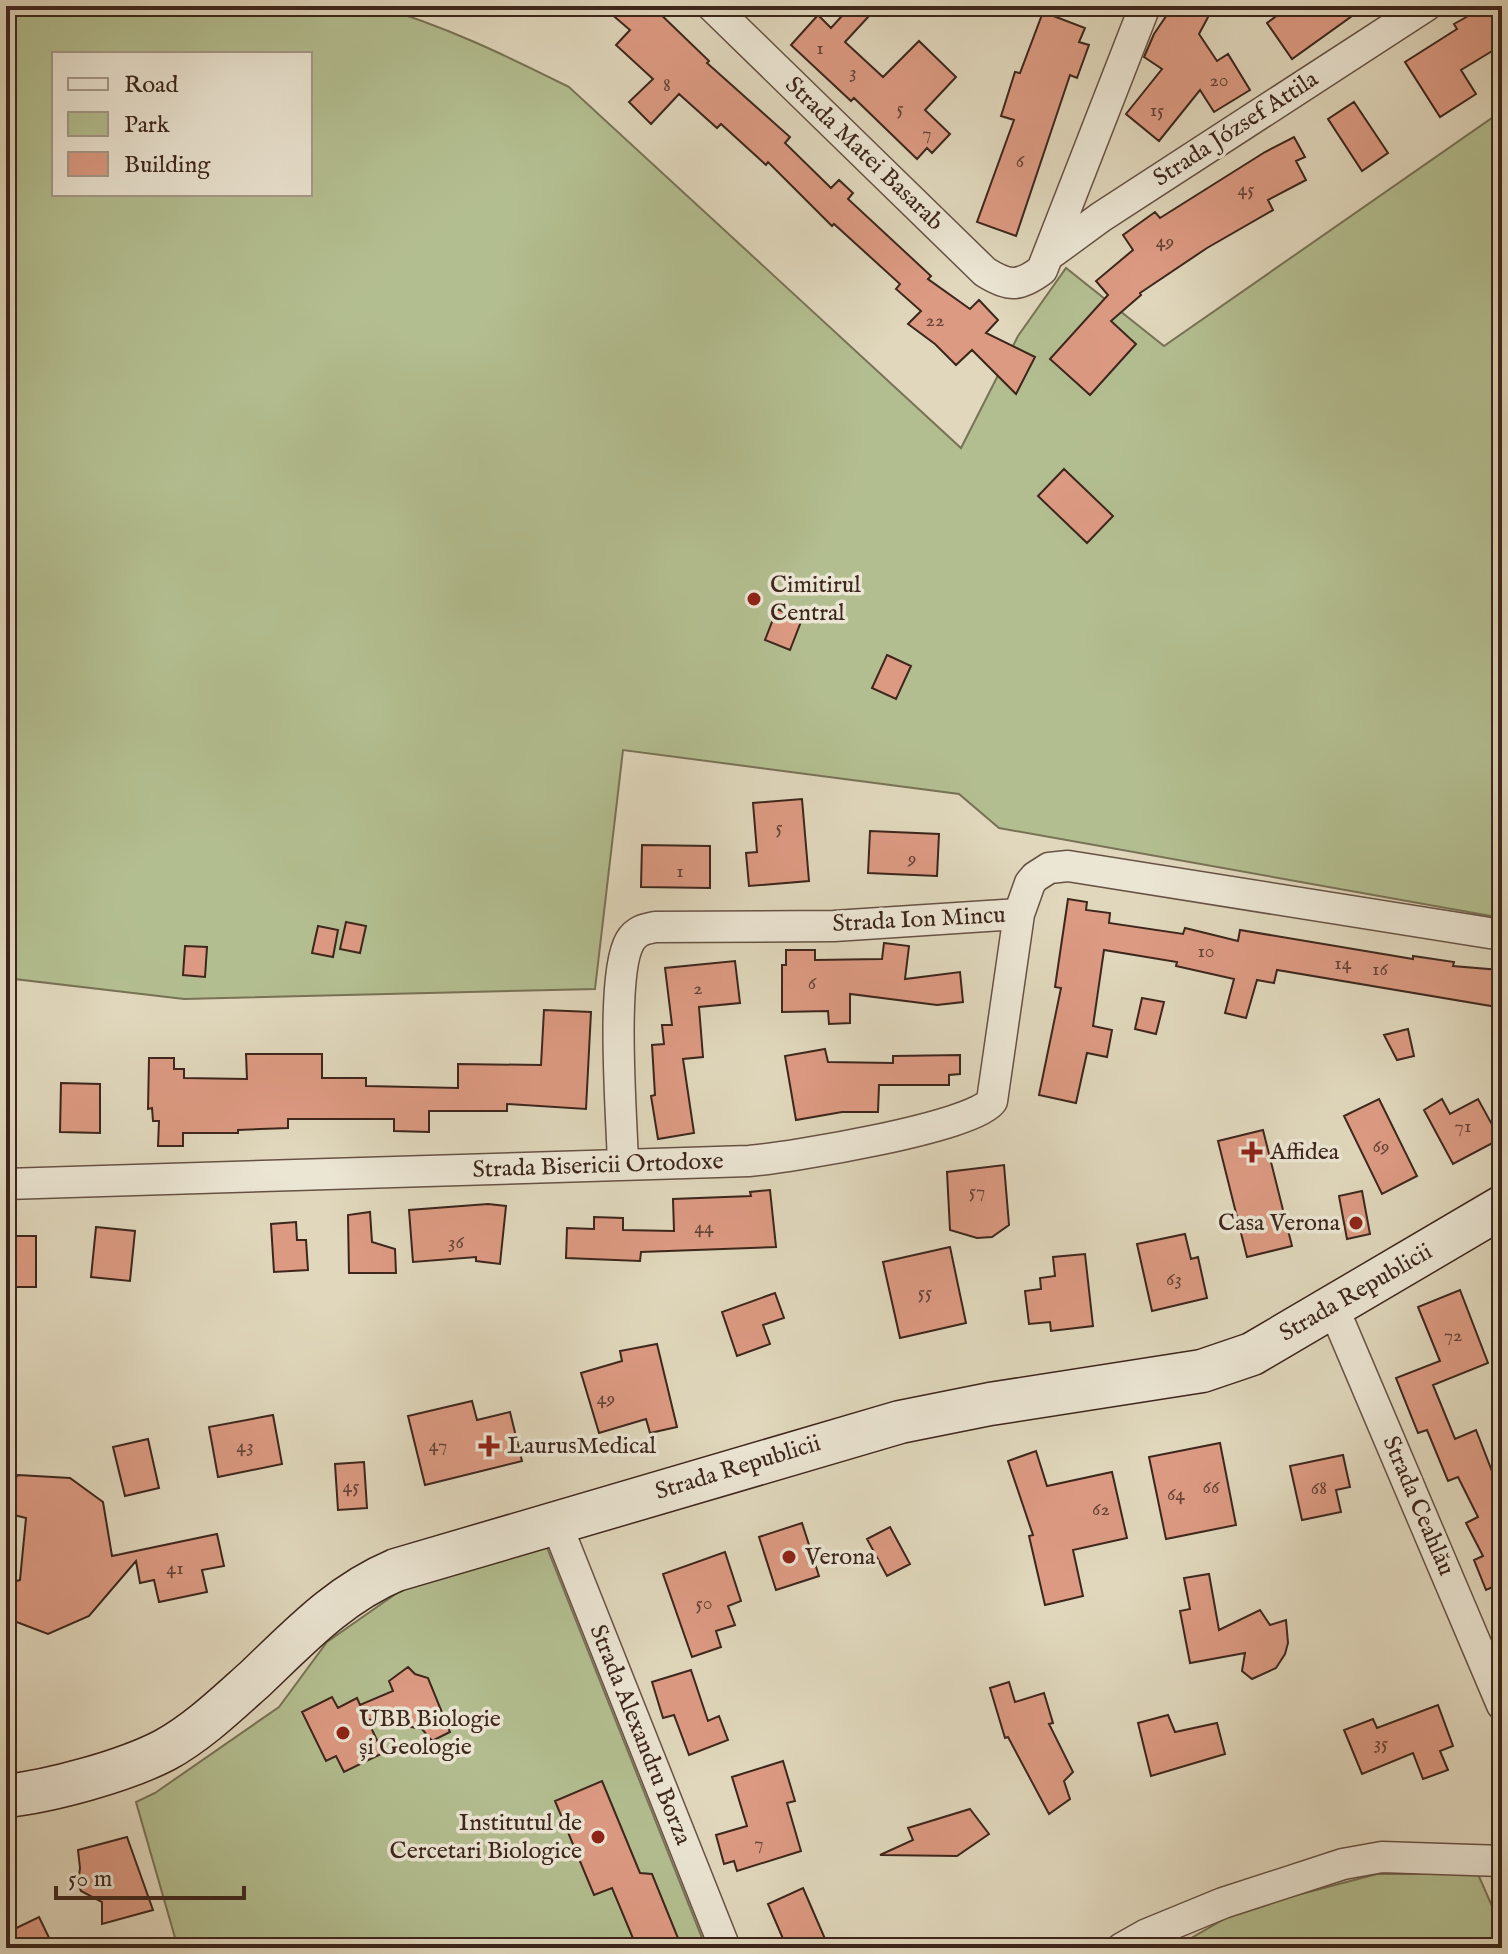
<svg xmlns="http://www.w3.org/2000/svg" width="1508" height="1954" viewBox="0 0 1508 1954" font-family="'IM FELL English',serif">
<rect width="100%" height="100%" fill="#e0d7bc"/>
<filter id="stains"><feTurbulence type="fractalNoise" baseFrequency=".0025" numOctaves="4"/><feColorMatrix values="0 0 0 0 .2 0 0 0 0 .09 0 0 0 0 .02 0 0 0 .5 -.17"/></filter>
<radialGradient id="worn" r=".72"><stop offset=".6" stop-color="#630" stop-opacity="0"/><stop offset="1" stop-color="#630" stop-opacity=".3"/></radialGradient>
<path fill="#b3be90" stroke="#787256" stroke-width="2" fill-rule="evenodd" d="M6,6H376C443,25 507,56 569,87L961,448L1018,336L1066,268L1164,346L1502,111V918L999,828L959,794L623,750L595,989L184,999L6,978ZM54,54H310V194H54Z
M544,1540L706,1948H178L136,1802L155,1793L279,1707L327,1642L427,1572Z
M1377,1874H1478L1502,1929V1948H1174L1240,1910Z"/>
<path fill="#dc9a82" stroke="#3d261c" stroke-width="2" d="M602,6H652L709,61L707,63L790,137L785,143L831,188L839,180L853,193L848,199L931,276L928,279L970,309L979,300L998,320L986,333L1035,357L1016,394L972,350L956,365L935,344L908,324L921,311L896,289L900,284L834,224L832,226L768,162L766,165L721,124L717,128L679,94L651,124L629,102L653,79L616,45L630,30Z
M851,6H858L869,16L845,42L883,77L919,41L956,77L925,110L950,134L932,153L927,148L917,159L854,98L851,101L791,45L818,15L831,28Z
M1173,6H1214L1199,34L1217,61L1228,54L1250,90L1214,112L1200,90L1159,141L1126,114L1162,69L1144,57L1154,34Z
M1290,6H1366L1292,59L1267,23Z
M1486,6L1502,32V45L1461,70L1476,94L1440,117L1405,62L1457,29L1454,24Z
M1043,12L1085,28L1079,42L1089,45L1077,78L1070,75L1016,236L977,222L1014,120L1001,116L1015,72L1020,73Z
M1354,102L1388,153L1362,171L1328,119Z
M1294,137L1305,157L1296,161L1306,180L1268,200L1273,210L1207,248L1140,293L1141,295L1111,321L1136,344L1090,395L1050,359L1108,295L1096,281L1133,250L1123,235L1155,212L1160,218L1265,152Z
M1064,469L1113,516L1087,543L1038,496Z
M777,609L802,619L790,650L765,640Z
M887,655L911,666L896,699L872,688Z
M802,799L809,881L749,886L746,853L757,852L753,803Z
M870,831L939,834L937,876L868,873Z
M642,845L710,846V888L641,887Z
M1068,899L1087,902L1086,910L1110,913L1109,923L1183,934L1185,928L1238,941L1240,930L1413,959V956L1454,962L1453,966L1500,970L1497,1007L1277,970L1274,983L1257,980L1246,1018L1225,1013L1234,979L1176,966L1177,962L1104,950L1093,1026L1112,1030L1107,1057L1087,1053L1076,1103L1039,1095L1061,988L1055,987Z
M346,922L366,926L360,953L340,949Z
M318,926L338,930L333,957L312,953Z
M884,943L909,946L905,979L960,972L963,1002L937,1005L850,994V1023L829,1024L828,1011L782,1012V965H786V950H815V960L882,959Z
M185,946L207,947L205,977L183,975Z
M735,961L740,1003L699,1007L703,1057L683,1059L694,1133L658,1139L651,1096L655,1095L652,1045L664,1044L662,1025H672L665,968Z
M1142,998L1164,1002L1156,1034L1135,1029Z
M544,1010L591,1012L586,1109L507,1104V1111H429V1132L394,1131V1119H288V1128L238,1130V1133H183V1146H158L159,1121H153L152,1108L148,1109L149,1058H174V1069H184V1078L247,1079L246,1054H322V1078H366V1086L458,1088V1064L541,1065Z
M1408,1029L1414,1056L1397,1060L1384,1035Z
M825,1049L828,1062L893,1063V1056L960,1055V1074L949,1075V1085H879L878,1112H842L796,1120L785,1056Z
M61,1083L100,1084V1133L60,1132Z
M1379,1099L1417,1176L1382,1194L1344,1116Z
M1442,1099L1450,1114L1478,1099L1500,1139L1453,1164L1424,1110Z
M1263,1130L1292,1246L1247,1257L1218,1141Z
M1004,1165L1009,1225L992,1237L977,1238L950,1230L947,1172Z
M770,1190L776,1247L641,1252L640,1261L566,1258L567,1228L594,1229V1217L623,1218V1230L674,1231L673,1199L751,1196L750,1192Z
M1362,1191L1370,1234L1347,1239L1339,1196Z
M488,1204L506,1206L500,1264L476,1261V1257L413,1262L409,1210Z
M370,1212L372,1242L395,1249L396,1273H349L348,1215Z
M296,1222L297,1240H306L308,1270L274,1272L271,1224Z
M96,1227L135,1231L130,1281L91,1277Z
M1185,1234L1191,1259L1198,1257L1207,1298L1152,1311L1137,1244Z
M6,1236H36V1287H6Z
M950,1247L966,1323L900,1338L883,1262Z
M1085,1254L1093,1326L1051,1331L1050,1322L1029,1324L1025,1291L1041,1289L1040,1278L1055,1276L1053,1257Z
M1460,1290L1488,1363L1433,1385L1455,1439L1476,1430L1502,1497V1595L1497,1585L1486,1590L1474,1560L1483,1556L1466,1523L1478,1517L1458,1477L1448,1481L1427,1430L1418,1433L1396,1378L1440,1361L1418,1307Z
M775,1293L784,1318L763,1325L770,1344L737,1356L722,1312Z
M657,1344L677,1427L650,1433L646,1419L599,1433L581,1373L622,1361L620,1351Z
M472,1401L477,1420L510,1412L522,1461L425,1485L408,1416Z
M273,1415L282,1464L218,1477L209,1427Z
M148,1439L159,1488L125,1496L113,1447Z
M1220,1443L1236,1525L1166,1539L1149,1457Z
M1036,1451L1047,1486L1112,1472L1127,1538L1073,1550L1083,1596L1045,1605L1029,1536L1033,1535L1008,1461Z
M1343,1455L1350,1487L1336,1490L1341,1512L1302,1520L1290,1466Z
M364,1462L367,1508L338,1510L335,1464Z
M18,1475L70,1478L103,1502L112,1556L217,1534L224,1566L202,1570L207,1592L159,1602L154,1580L140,1583L136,1561L89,1616L48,1634L6,1618V1584L20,1580L26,1518L6,1513V1489Z
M802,1523L819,1576L776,1590L759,1537Z
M890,1527L910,1564L887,1576L867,1539Z
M725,1552L741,1601L728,1606L735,1625L716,1631L721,1647L692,1657L663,1574Z
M1209,1574L1219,1630L1260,1610L1270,1625L1286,1620L1288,1643L1285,1654L1276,1668L1252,1679L1242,1671L1245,1653L1190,1663L1180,1611L1190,1609L1184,1578Z
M408,1667L415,1674L428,1678L450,1732L432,1741L422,1729L367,1719L383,1753L344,1772L336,1756L326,1761L302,1712L332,1697L338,1708L357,1698L360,1705L393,1691L389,1681Z
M691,1670L708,1721L719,1716L728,1740L689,1755L674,1715L663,1718L652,1682Z
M1009,1682L1015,1702L1044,1693L1053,1723L1049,1724L1073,1772L1064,1781L1070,1799L1049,1814L1008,1737L1005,1738L990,1688Z
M1438,1705L1453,1746L1440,1751L1448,1770L1423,1779L1413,1753L1362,1774L1344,1730L1373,1719L1377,1728Z
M1168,1715L1175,1732L1217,1723L1225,1754L1151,1776L1138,1723Z
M783,1761L795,1801L787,1803L801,1851L737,1871L734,1861L724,1864L716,1835L747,1826L732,1777Z
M602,1781L640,1873L652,1874L682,1948H637L612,1888L594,1895L555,1801Z
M970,1809L989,1834L957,1856L880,1855L913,1840L908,1828Z
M127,1837L153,1910L102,1924V1902L81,1891L78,1884L80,1868L78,1850Z
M803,1888L829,1948H787L768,1904Z
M39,1917L54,1948H6V1933Z"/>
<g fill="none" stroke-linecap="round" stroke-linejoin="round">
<g stroke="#665244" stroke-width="33">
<path id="street" d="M712,6L985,272C1009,287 1019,287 1042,270L1145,6
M1049,255L1101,217L1426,6
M623,1165C622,1120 610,975 630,941C636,931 644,929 655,927L834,926L1019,914
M6,1184L749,1161C788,1158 975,1127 992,1101L1019,914L1030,883L1035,877L1049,868L1068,866L1502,935
M1333,1307L1502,1705
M556,1523L725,1948
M1122,1948L1145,1935L1223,1903L1343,1864L1382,1857L1502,1861"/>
</g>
<g stroke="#3d261c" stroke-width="45">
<path id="secondary" d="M6,1796C51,1791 125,1771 165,1750C198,1732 228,1703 256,1678C300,1636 339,1594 396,1570L900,1422L990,1404L1202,1371L1252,1354L1502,1207"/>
</g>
<use href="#street" stroke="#ebe5d3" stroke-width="30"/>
<use href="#secondary" stroke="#ebe5d3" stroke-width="42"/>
</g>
<g fill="#8f2418" stroke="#ebe5d3" stroke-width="3">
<circle cx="754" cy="599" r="8"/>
<path d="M1248 1140h8v8h8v8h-8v8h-8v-8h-8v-8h8z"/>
<circle cx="1356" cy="1223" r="8"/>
<path d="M485 1434h8v8h8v8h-8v8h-8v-8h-8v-8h8z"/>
<circle cx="789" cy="1557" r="8"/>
<circle cx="343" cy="1733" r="8"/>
<circle cx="598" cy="1837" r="8"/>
</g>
<g text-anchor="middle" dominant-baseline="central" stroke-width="7" stroke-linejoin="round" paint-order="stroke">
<g font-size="20" fill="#654336">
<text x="820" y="48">1</text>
<text x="853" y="72">3</text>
<text x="1219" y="80">20</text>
<text x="667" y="85">8</text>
<text x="900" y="108">5</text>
<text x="1157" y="110">15</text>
<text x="927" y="133">7</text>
<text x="1020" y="161">6</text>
<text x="1246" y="189">45</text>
<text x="1165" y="241">49</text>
<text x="935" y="320">22</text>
<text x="779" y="827">5</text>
<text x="912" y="858">9</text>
<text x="680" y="871">1</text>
<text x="1206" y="951">10</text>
<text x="1343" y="963">14</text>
<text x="1380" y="969">16</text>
<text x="812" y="983">6</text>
<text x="698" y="988">2</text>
<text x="1463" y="1126">71</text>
<text x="1381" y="1146">69</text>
<text x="977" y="1191">57</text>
<text x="704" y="1227">44</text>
<text x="456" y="1242">36</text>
<text x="1174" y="1279">63</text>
<text x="925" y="1292">55</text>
<text x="1453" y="1335">72</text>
<text x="606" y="1398">49</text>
<text x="438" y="1445">47</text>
<text x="245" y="1446">43</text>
<text x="351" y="1486">45</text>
<text x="1211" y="1487">66</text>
<text x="1319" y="1488">68</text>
<text x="1176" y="1494">64</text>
<text x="1101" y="1509">62</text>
<text x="175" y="1568">41</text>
<text x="704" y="1603">50</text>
<text x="1381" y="1743">35</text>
<text x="759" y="1843">7</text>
</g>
<g font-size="24" fill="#3d261c" stroke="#ebe5d3">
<text transform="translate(1236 129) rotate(-33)">Strada József Attila</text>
<text transform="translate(864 154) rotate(44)">Strada Matei Basarab</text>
<text transform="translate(919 920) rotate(-3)">Strada Ion Mincu</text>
<text transform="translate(598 1166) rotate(-2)">Strada Bisericii Ortodoxe</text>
<text transform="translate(1356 1293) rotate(-30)">Strada Republicii</text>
<text transform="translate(738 1468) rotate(-17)">Strada Republicii</text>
<text transform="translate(1418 1506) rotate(67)">Strada Ceahlău</text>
<text transform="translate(640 1735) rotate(68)">Strada Alexandru Borza</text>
</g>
<g font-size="24" fill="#3d261c" stroke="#ebe5d3" text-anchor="start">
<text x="770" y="585">Cimitirul<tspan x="770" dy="28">Central</tspan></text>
<text x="1270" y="1152">Affidea</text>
<text x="1340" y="1223" text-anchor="end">Casa Verona</text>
<text x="507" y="1446">LaurusMedical</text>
<text x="805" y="1557">Verona</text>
<text x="359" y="1719">UBB Biologie<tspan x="359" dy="28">și Geologie</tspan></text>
<text x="582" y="1823" text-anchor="end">Institutul de<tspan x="582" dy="28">Cercetari Biologice</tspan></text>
</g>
</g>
<rect width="1508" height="1954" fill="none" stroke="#e0d7bc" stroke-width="32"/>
<rect x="8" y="8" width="1492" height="1938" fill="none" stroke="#3d261c" stroke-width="4"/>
<rect x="16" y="16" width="1476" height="1922" fill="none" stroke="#3d261c" stroke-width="2"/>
<rect x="52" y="52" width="260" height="144" fill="#ebe5d3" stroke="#a5998a" stroke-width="2"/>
<rect x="68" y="78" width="40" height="12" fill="#ebe5d3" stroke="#a5998a" stroke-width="2"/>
<text x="124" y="92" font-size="24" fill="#3d261c">Road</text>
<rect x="68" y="112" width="40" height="24" fill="#b3be90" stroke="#a5998a" stroke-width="2"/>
<text x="124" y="132" font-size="24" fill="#3d261c">Park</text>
<rect x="68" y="152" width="40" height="24" fill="#dc9a82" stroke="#a5998a" stroke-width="2"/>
<text x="124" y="172" font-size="24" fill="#3d261c">Building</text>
<path d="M56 1886v12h188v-12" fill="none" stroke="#3d261c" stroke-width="4"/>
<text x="68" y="1886" font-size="24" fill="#3d261c" stroke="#ebe5d3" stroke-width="6" paint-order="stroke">50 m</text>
<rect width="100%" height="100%" filter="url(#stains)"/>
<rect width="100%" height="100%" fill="url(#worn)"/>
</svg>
